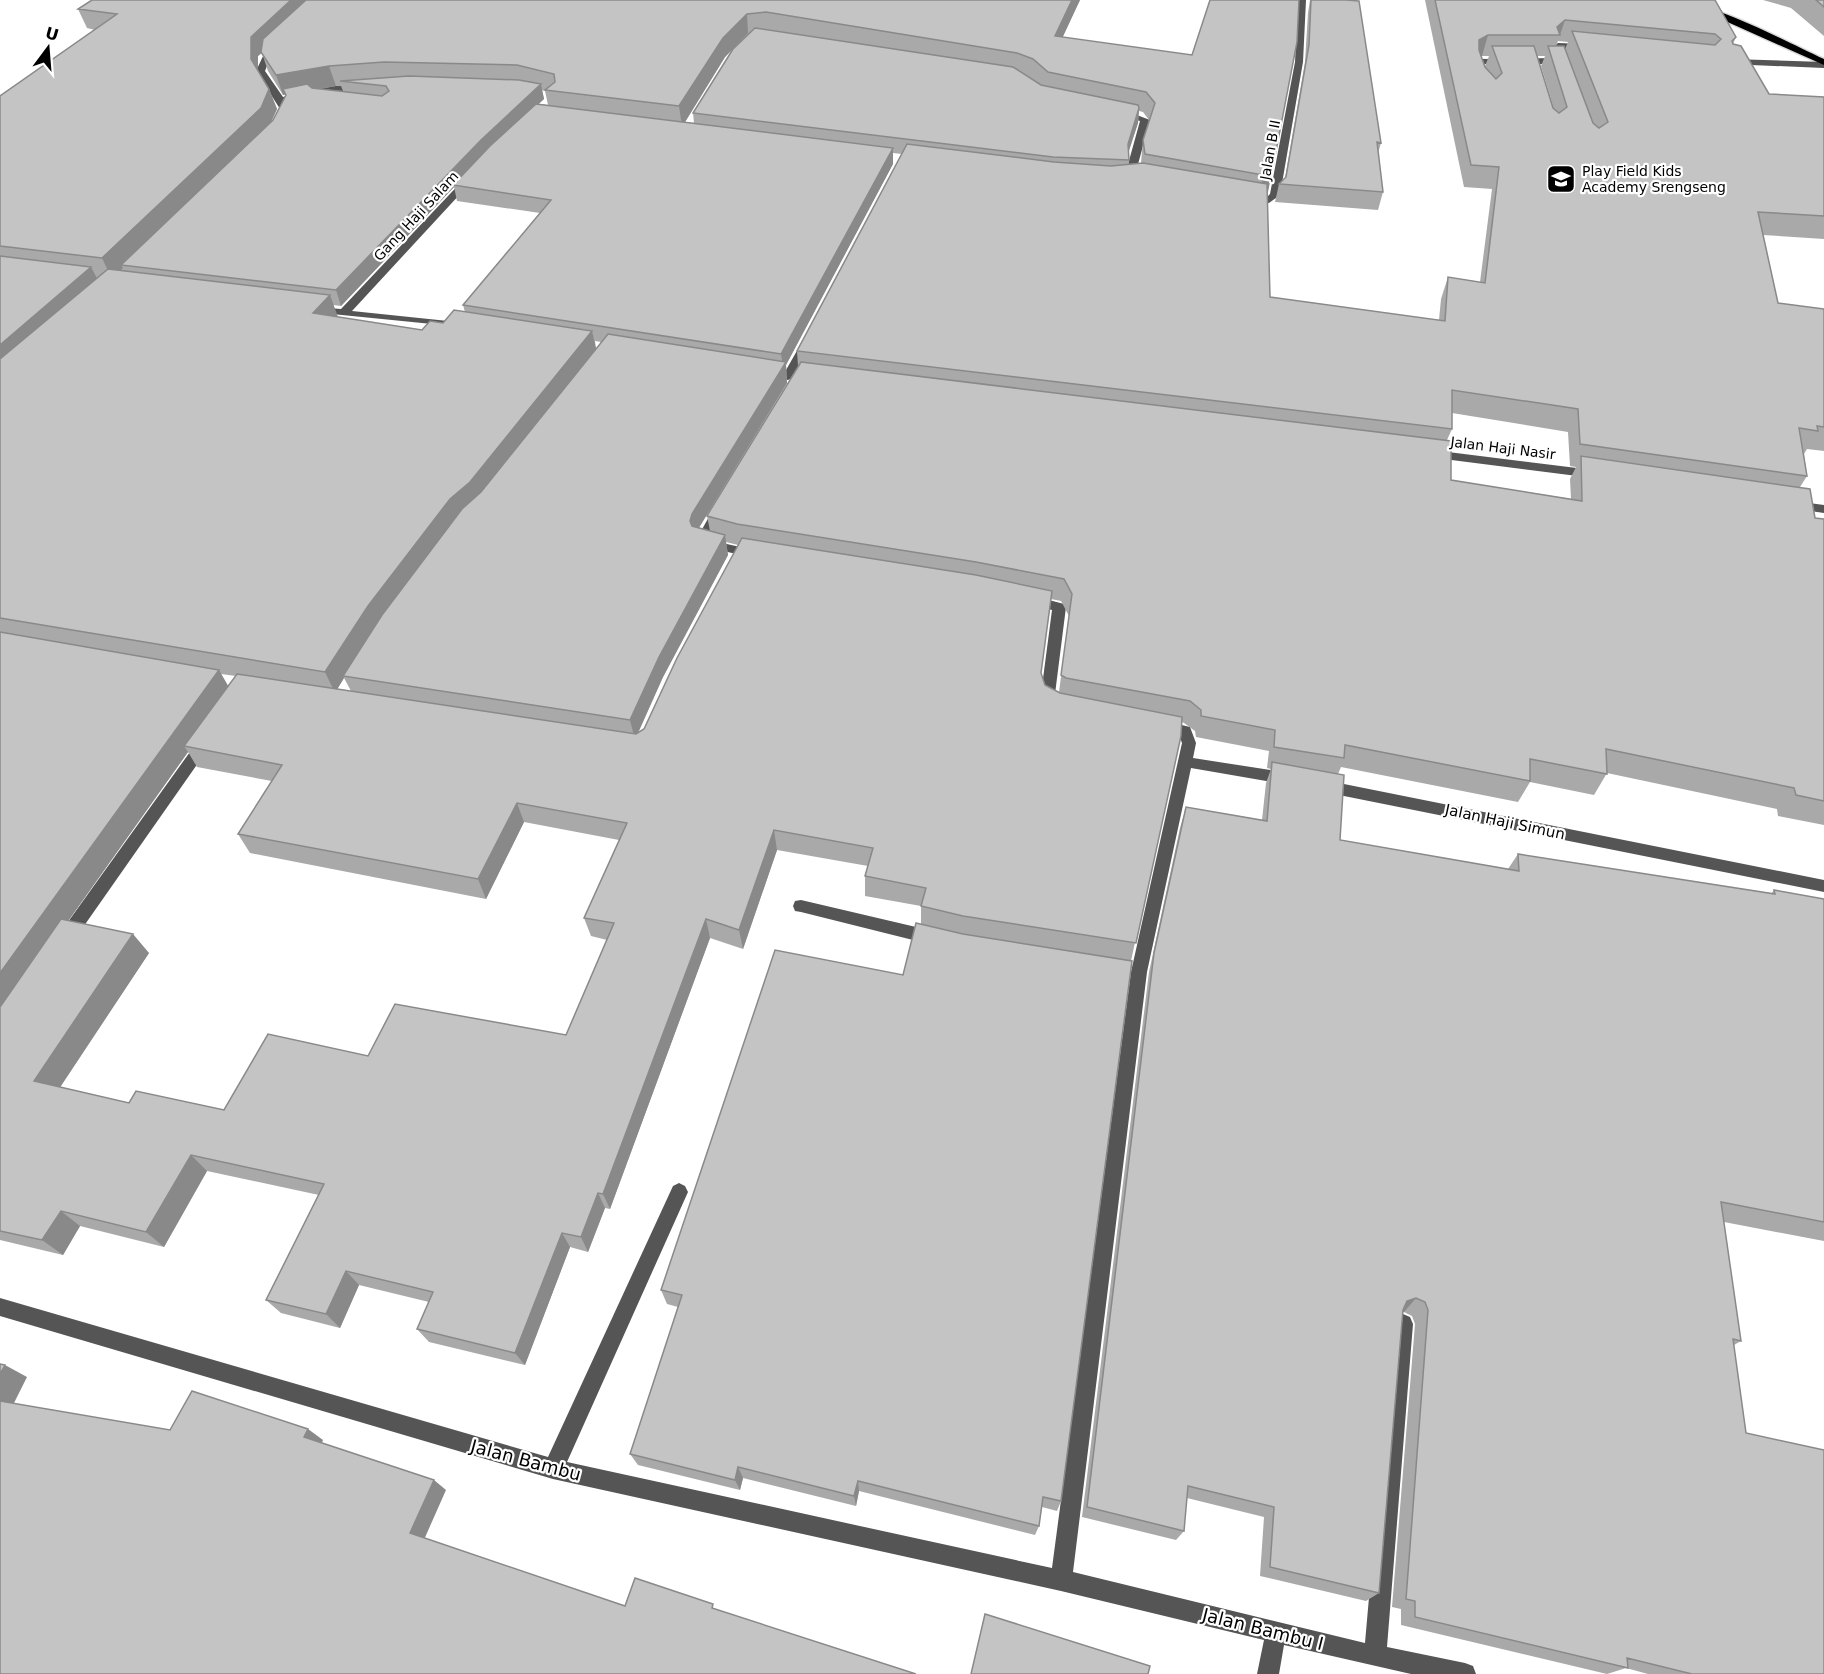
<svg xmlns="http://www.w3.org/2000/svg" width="1824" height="1674" viewBox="0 0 1824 1674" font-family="'DejaVu Sans',sans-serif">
<rect width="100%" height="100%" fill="#fff"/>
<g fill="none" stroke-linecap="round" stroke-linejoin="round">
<g stroke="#dbdbdb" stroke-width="3">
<path id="major" d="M1664,0C1711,0 1780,39 1824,59V65L1723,20Z"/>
</g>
<path fill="#555" fill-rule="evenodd" d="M1298,0H1306L1303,62L1280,195L1269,203L1246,201V197H1267L1270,194L1295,62Z
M278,42L282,45L270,58L265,71L283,97L319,87L361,84L365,87L361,90L319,93L285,102L286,109H280L256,71L264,54Z
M1558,43L1586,44L1590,47L1586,50L1561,49L1566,61L1562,66L1558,64H1484L1486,77L1482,80L1478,77L1474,63L1479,59L1556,58L1552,48Z
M1731,59L1824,62V68L1728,64L1727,62Z
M1121,109L1150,120L1137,168V175L1142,179L1137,182L1129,178L1127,168L1140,121L1118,114V110Z
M466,177L474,179L352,311L448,321L452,322V326L312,312V308L316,307L341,309Z
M807,339L812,342L794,377L788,380L784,379L782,377L802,342Z
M1432,450L1593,470L1599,474L1593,478L1428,457L1426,454Z
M1794,501L1824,505V513L1790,508V502Z
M719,505L725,509L709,540L758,551V557L754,558L697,545L695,542L715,506Z
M1030,595L1064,604L1066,607L1055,694L1060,703L1053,708L1048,707L1041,694L1052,610L1025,603L1023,600L1025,597Z
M1161,720L1190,727L1196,743L1193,758L1289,773L1296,779L1289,785L1191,768L1147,972L1073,1572L1365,1643L1393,1324L1396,1317L1403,1314L1410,1317L1413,1324L1387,1647L1465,1663L1473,1666L1476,1674H1411L1284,1645L1279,1674H1257L1264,1640L1061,1591L553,1479L0,1316V1298L548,1457L673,1186L679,1183L685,1186L688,1192L567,1462L1052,1568L1131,972L1182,743L1179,735L1156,729L1154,725Z
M205,737L210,738L212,742L210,746L72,943L66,945L60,943L58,938L60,933L200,738Z
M1324,780L1824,880V892L1324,792L1317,786Z
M801,900L933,931L939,933L941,938L939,943L933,945L801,912L795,911L793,906L795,901Z"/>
<use href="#major" fill="#000" fill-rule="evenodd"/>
</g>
<path fill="#a9a9a9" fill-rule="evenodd" d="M92,0H1080L1062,37L1272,172L1267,193L1270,297L1439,320L1441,299L1448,277L1480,282L1492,189L1464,187L1425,0H1715L1736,37L1733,44L1769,94L1824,97V239L1763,235L1778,303L1824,309V451L1807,449L1804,454L1807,476L1800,487L1815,518L1824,519V825L1778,816L1777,809L1607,773L1594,795L1530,782L1518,802L1341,767L1338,774L1340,840L1508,869L1518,854L1771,894L1774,890L1824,899V1241L1724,1222L1741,1341L1734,1345L1746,1433L1824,1674H1648L1626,1668L1607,1674L1401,1625V1609L1392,1607L1415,1324L1412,1316L1404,1312H1403L1379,1593L1366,1601L1260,1576L1264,1517L1187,1498L1184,1531L1176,1540L1082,1517L1149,972L1180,828L1186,807L1262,820L1266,783L1271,769L1267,768L1269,751L1196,737L1195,731L1184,723L1182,722L1131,961L1061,1501L1057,1511L1042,1507L1039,1526L1035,1535L859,1491L856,1506L743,1478L740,1490L638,1465L630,1454L678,1307L667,1304L661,1290L903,975L921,924V906L865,896V876L868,866L777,850L743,949L710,938L610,1209L605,1208L588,1252L570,1247L525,1365L429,1342L417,1329L429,1302L359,1285L340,1328L281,1313L266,1300L319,1195L207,1171L164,1247L80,1226L63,1255L0,1240V96L95,30L87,28L78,9ZM1558,41L1568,42L1565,49L1556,46ZM732,50L693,113L694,123L685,122L725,57ZM262,53L268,71L283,95L285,94L286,96L273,120L271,122L277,109L269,89L258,71V56ZM1481,56H1489L1485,66L1486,68ZM1537,56H1545L1541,66L1554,109ZM341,86L343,91L320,89L336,86ZM542,90L545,91L548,105L538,104L544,99ZM1139,111L1143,112L1149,120L1143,140L1141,163L1129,164V151L1138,123ZM893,153L902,154L797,351L798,366L707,516L710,531L699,528L787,383L786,365L893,164ZM454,187L457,201L540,213L463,305L465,312L443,323L422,330L337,317L333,305L341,306ZM595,341L601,342L596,349ZM1452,413L1568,432L1570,466L1576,467L1570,479L1571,499L1451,480L1447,440L1452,429ZM726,542L738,545L644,729L637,734L663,677L728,555ZM1051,599L1061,601L1069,616L1059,692L1045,685L1041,674ZM221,674L236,676L228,686ZM344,678L351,691L337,689ZM188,752L197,767L272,781L238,834L250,853L486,899L524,822L619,840L584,918L591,936L607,940L566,1035L368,1056L224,1110L129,1103L60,1087L149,953L68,921Z
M1310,0H1346L1381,143L1378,153L1383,192L1378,210L1275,202L1279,184L1285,178L1305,62L1308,13Z
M1763,0H1824V36L1791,8Z"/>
<path fill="#898989" d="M291,0H319L258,56V79L251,59V37Z
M1072,0H1080L1054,56L1055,36Z
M747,14L748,33L725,57L682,127L679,106L723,38Z
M1565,20L1558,41L1560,35L1557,27Z
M1488,35L1482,56L1473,61L1479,40Z
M329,66L336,86L283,95L276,75Z
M541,84L544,99L453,185L454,187L341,306L336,290L481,140Z
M269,89L277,109L268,129L121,265L123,268L112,279L102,258Z
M1139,108L1138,123L1126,159L1128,144Z
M893,148V164L786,365L787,383L695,534L690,521L692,514L783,367L781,354Z
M1272,172L1268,192L1259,196L1263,175Z
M91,267L102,288L0,377V345Z
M330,295L338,317L313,313Z
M592,331L597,353L343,676L344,678L335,693L325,672L368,606L450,499Z
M725,535L728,555L663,677L635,740L630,720L659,657Z
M219,670L231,691L184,746L188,752L0,1017V973Z
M517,803L524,822L486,899L478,879Z
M774,830L777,850L743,949L739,930Z
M706,919L710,938L610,1209L603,1194Z
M133,934L149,953L53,1098L34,1081Z
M191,1155L207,1171L164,1247L146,1232Z
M598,1193L605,1208L588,1252L581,1237Z
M61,1211L80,1226L63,1255L42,1240Z
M562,1233L570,1247L525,1365L515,1353Z
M346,1271L359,1285L340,1328L326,1314Z
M1416,1298L1404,1312L1395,1315L1407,1301Z
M5,1365L27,1377L10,1411L0,1406V1374Z
M308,1429L323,1440L320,1448L304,1437Z
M738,1467L743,1478L740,1490L735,1480Z
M434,1480L446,1490L423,1542L410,1533Z
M858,1481L859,1491L856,1506L854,1496Z"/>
<path fill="#c4c4c4" stroke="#898989" stroke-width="1.5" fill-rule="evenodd" d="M92,0H291L251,37V59L269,89L261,108L102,258L0,246V96L117,14L78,9Z
M306,0H1072L1055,36L1192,55L1210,0H1299L1297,42L1272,172L1263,175L1145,154L1143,140L1155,103L1146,92L1048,72L1033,59L1017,53L766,12L747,14L723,38L679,106L545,90L555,82L554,74L517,65L384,62L329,66L276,75L261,52L263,39Z
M1311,0H1346L1359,1L1381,143L1377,142L1383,192L1279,184L1286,177L1309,45Z
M1435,0H1715L1736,37L1732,41L1733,44L1741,46L1769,94L1824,97V216L1758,212L1778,303L1824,309V427L1817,426L1818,431L1799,428L1807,476L1580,444L1578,409L1452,390V429L797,351L907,144L1054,162L1111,166L1143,163L1267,184L1270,297L1445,321L1448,277L1485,283L1499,167L1471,165ZM1565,20L1715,34L1721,39L1715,45L1572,31L1608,122L1599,128L1593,123L1564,46H1548L1567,107L1559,113L1553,108L1534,46H1492L1502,73L1496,79L1485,67L1479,50V40L1488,35H1560L1557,27Z
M1816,0H1824V7Z
M755,28L1013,67L1041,85L1138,105L1139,108L1128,144L1129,160L1053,157L693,113L733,49Z
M409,76L519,80L541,84L481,140L336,290L121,265L273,120L286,95L283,89L307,84L312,88L382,96L389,91L386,86L340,81Z
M536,104L893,148L781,354L463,305L551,200L453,185L490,146Z
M0,256L91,267L0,345Z
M108,269L330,295L313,313L422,330L430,321L443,323L454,310L592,331L470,482L450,499L368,606L325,672L0,618V359Z
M608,334L786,362L692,514L690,521L692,526L725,535L659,657L630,720L343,676L382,615L462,509L481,492Z
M801,362L1451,441V480L1582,501L1581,456L1810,489L1815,518L1824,519V801L1796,795L1794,788L1606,749L1607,774L1530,759V781L1345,745L1344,758L1274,747L1275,730L1201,716V710L1190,701L1066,678L1061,675L1072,594L1064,579L976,562L737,524L707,516L708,514Z
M742,538L976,575L1052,591L1041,673L1045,685L1060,693L1182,717L1181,736L1136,943L963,916L921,906L926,888L865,876L873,848L774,830L739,930L706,919L603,1194L598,1193L581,1237L562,1233L515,1353L417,1329L433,1292L346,1271L326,1314L266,1300L324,1184L191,1155L146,1232L61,1211L42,1240L0,1231V1007L61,919L133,934L34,1081L129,1103L136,1091L224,1110L268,1034L368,1056L395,1004L566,1035L614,923L584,918L627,823L517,803L478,879L238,834L282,765L184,746L237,674L636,734L644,729L677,658Z
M0,632L219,670L0,973Z
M1272,762L1344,775L1340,840L1519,871L1518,854L1775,894L1774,890L1824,899V1222L1721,1202L1741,1341L1733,1339L1746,1433L1824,1450V1674H1692L1627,1658L1628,1668L1415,1617V1601L1406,1599L1428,1310L1425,1302L1416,1298L1407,1301L1403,1310L1379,1593L1270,1567L1274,1507L1188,1486L1184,1531L1087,1507L1154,953L1186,807L1267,821Z
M916,923L963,934L1132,961L1061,1501L1043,1497L1039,1526L858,1481L854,1496L738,1467L735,1480L630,1454L682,1295L661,1290L775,950L903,975Z
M0,1364L5,1365L0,1374Z
M192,1391L308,1429L304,1437L434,1480L410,1533L625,1606L635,1578L713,1604L712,1608L916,1674H0V1401L170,1430Z
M985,1614L1150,1666L1148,1674H971Z"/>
<defs>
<g id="school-square" transform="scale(1.5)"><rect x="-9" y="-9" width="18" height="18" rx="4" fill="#000" stroke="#fff"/><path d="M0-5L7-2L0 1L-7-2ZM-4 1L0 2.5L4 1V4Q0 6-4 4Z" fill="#fff"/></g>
</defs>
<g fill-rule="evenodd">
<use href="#school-square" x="1561" y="179"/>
</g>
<g text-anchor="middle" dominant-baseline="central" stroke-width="4.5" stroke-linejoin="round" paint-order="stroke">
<g font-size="14" fill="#000" stroke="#fff">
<text transform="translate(1270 150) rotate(-80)">Jalan B II</text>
<text transform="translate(416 216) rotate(-47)">Gang Haji Salam</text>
<text transform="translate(1503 448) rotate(7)">Jalan Haji Nasir</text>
</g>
<g font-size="14" fill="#000" stroke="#fff" text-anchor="start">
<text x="1582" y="171">Play Field Kids<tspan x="1582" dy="16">Academy Srengseng</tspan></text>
</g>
<g font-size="15" fill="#000" stroke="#fff">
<text transform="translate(1505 822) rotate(12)">Jalan Haji Simun</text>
</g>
<g font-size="18" fill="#000" stroke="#fff">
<text transform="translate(526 1460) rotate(15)">Jalan Bambu</text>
<text transform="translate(1263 1629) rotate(14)">Jalan Bambu I</text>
</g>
</g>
<g transform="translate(48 48) rotate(16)" stroke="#ffffff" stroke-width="4.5" paint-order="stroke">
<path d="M0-4.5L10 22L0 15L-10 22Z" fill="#000000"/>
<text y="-9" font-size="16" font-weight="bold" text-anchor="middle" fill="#000000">U</text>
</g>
</svg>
